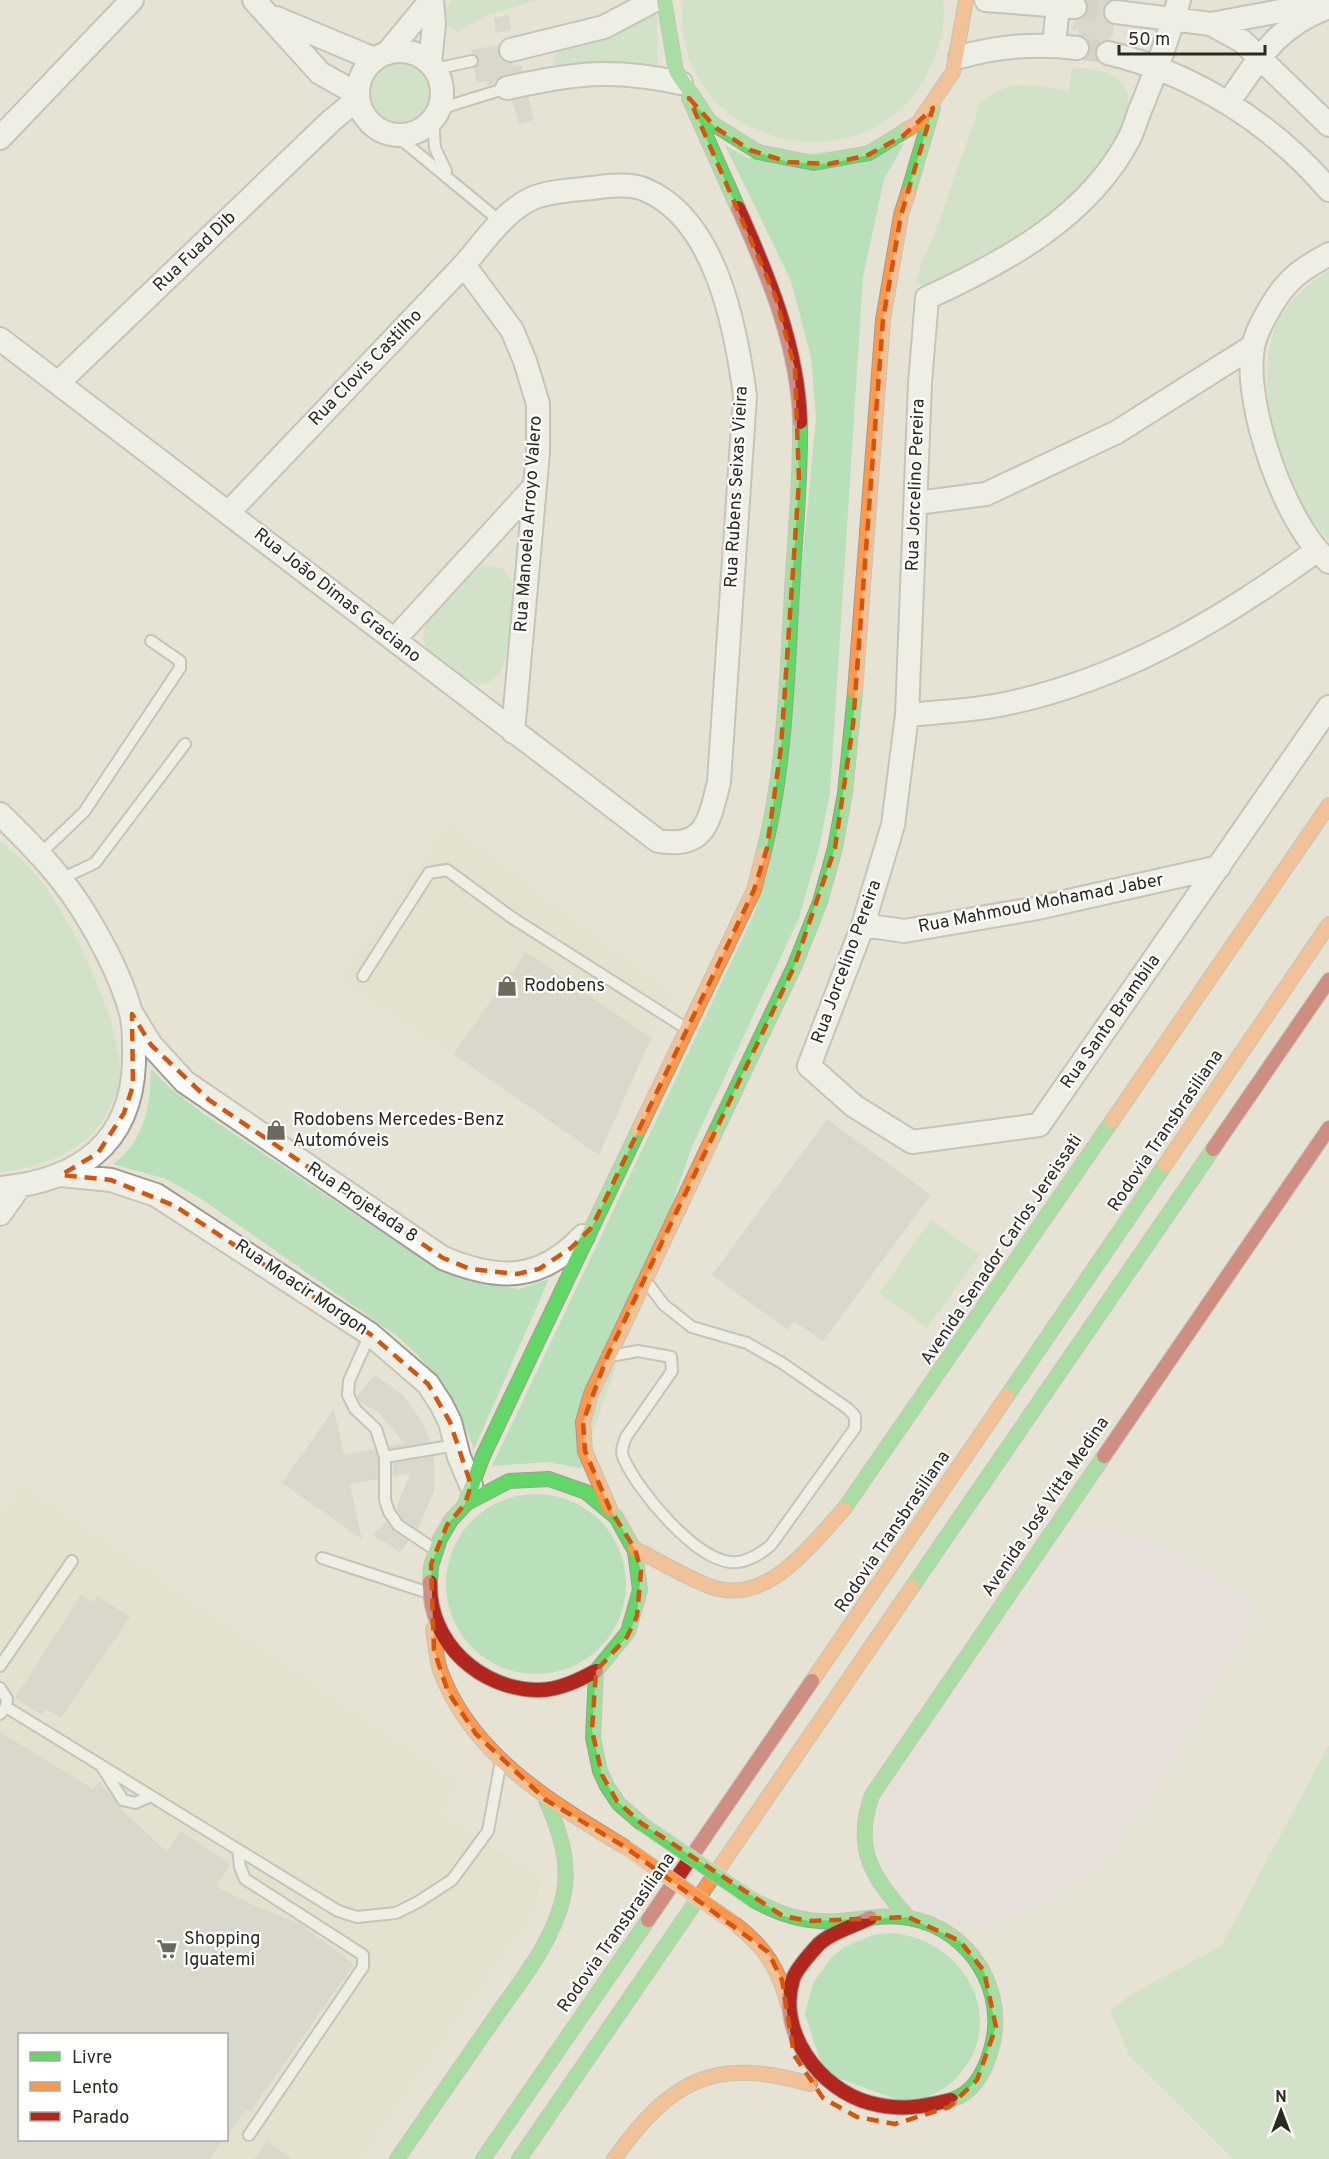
<svg xmlns="http://www.w3.org/2000/svg" width="1329" height="2159" viewBox="0 0 1329 2159" font-family="Overpass,sans-serif">
<rect width="100%" height="100%" fill="#e6e3d5"/>
<path fill="#e3dfc7" fill-rule="evenodd" d="M448,825L671,994L599,1155L341,977Z
M24,1487L457,1784L441,1814L542,1879L536,1903L527,1919L358,2159H0V1517ZM20,2034H226V2140H20Z"/>
<path fill="#e8dcdf" d="M1103,1526L1162,1547L1223,1581L1253,1602L1251,1623L1161,1781L1108,1859L1065,1890L1029,1910L982,1927L967,1928L909,1905L875,1838L880,1801L1071,1531Z"/>
<path fill="#b9dfbb" d="M451,0H538L487,15L457,32L447,25L445,11Z
M683,0H943C947,21 940,47 931,66C870,200 666,144 683,0Z
M657,14L658,73L559,67L554,59L558,51L594,42Z
M370 93a34 34 0 1 1 68 0a34 34 0 1 1-68 0Z
M1072,68C1083,69 1097,69 1108,73C1175,102 1060,209 1032,229C1000,253 965,270 929,288L914,283L939,222L980,104C1010,76 1032,86 1069,91Z
M904,144L884,179L863,277L830,793L819,848L799,918L691,1149L581,1468L547,1462L492,1466L755,912L800,586L816,418L811,357L791,281L725,145L748,158Z
M1329,270V540C1322,532 1314,524 1308,516C1277,468 1250,370 1280,318C1292,297 1310,283 1329,270Z
M486,565L503,569L511,580C513,595 511,610 510,626C507,667 497,705 450,669C442,664 430,657 426,649C422,640 423,630 426,622L470,572Z
M0,840C16,855 35,871 47,889C76,931 126,1032 120,1084C119,1089 115,1096 113,1101C95,1148 48,1167 0,1172Z
M151,1069L171,1089L201,1112L437,1269L469,1281L519,1289L549,1279L474,1449C454,1397 439,1373 397,1336L200,1198L166,1179L113,1164C144,1142 151,1105 151,1069Z
M931,1220L980,1255L927,1328L879,1293Z
M446 1584a90 90 0 1 1 180 0a90 90 0 1 1-180 0Z
M1329,1745V2159H1233L1130,2057L1110,2010L1134,1993L1221,1946Z
M890,1933C968,1938 1013,2027 951,2083C939,2093 925,2098 910,2104L824,2073L805,2014L813,1983L832,1957L844,1947L874,1935Z"/>
<path fill="#cbc9bd" d="M1086,0H1110L1103,11L1107,22L1114,25L1113,34L1110,40L1098,44L1095,50L1096,59L1086,58L1090,50L1089,42L1078,35V30H1072L1074,20L1086,14Z
M509,15L511,30L496,33L494,18Z
M499,45L498,53L501,59L513,63V66L521,65L523,71L504,75L488,86L486,81L477,83L474,68L479,60L470,50Z
M528,97L534,120L519,124L512,101Z
M526,952L651,1038L599,1155L453,1054Z
M827,1119L931,1195L823,1341L794,1321L788,1330L712,1275Z
M375,1375L403,1395L423,1423L430,1442L390,1449L389,1446L404,1443L378,1412L360,1402L357,1396Z
M334,1409L344,1455L375,1449L378,1458V1479L350,1484L362,1539L282,1483Z
M434,1456V1491L418,1529L403,1520L396,1509L410,1473L393,1476V1463Z
M386,1521L394,1531L409,1541L400,1552L373,1535Z
M81,1595L92,1602L97,1596L130,1617L61,1718L46,1709L42,1715L15,1698Z
M0,1732L93,1789L99,1781L122,1810L167,1852L180,1831L230,1864L216,1886L241,1900L299,1923L354,1964L250,2112L246,2110L226,2136V2034H20V2139H224L210,2159H0Z
M267,2141L292,2159H254Z"/>
<g fill="none" stroke-linecap="round" stroke-linejoin="round">
<path stroke="#c1beb1" stroke-width="22" stroke-dasharray="22 11" stroke-linecap="butt" d="M1075,7L1116,12
M1077,48L1108,53"/>
<g stroke="#a09d92" stroke-width="14">
<path id="lane" d="M435,69L472,61
M439,109L507,88
M433,119L435,148L446,171
M385,132L403,141L501,222
M40,854L84,812L180,668V661L151,641
M61,879L95,863L185,744
M363,976L429,873L447,870L511,917L684,1027
M370,1334L349,1381L348,1395L355,1409L376,1429L385,1457V1500L389,1512L398,1525L434,1549
M616,1355L638,1351L671,1357L672,1371L626,1437C623,1445 620,1452 624,1459C638,1491 694,1558 730,1562C744,1564 761,1554 771,1545L855,1428V1416L847,1408L782,1363L747,1343L692,1327L664,1305L649,1285
M385,1457L456,1445
M322,1558L426,1592
M0,1666L72,1561
M0,1688L7,1699L6,1707L0,1714
M6,1707L338,1911L357,1917L396,1913L418,1902L452,1880L488,1831L500,1766
M102,1767L123,1800L135,1803L151,1796
M238,1850L240,1867L245,1879L363,1955V1967L249,2135"/>
</g>
<g stroke="#a09d92" stroke-width="26">
<path id="street" d="M254,0L320,73L357,94
M986,0L1075,7
M1179,0C1169,35 1157,69 1143,103C1138,114 1135,126 1130,137C1089,217 1005,262 927,298L920,383L907,715L893,825L863,925L809,1066L854,1106L912,1142L1039,1125L1329,707
M1116,12L1211,24L1242,41L1329,125
M276,18L374,59
M1211,24L1313,5
M1054,45L1058,5
M511,50L604,27L655,0
M358 93a42 42 0 1 1 84 0a42 42 0 1 1-84 0Z
M388,52L431,0
M1108,53C1193,73 1273,124 1329,190
M960,57C998,46 1037,43 1077,48
M430,63L434,24L432,0
M507,88C575,73 612,68 681,83
M1228,103C1259,59 1276,26 1329,7
M0,138L132,0
M1329,254C1317,261 1301,269 1291,280C1277,293 1256,329 1253,347C1243,404 1285,525 1329,562
M464,265L512,330L525,361L538,404V452L513,732
M0,339L658,841C706,849 709,821 719,782L745,396C736,328 716,220 646,190C630,183 608,186 592,188C574,190 550,191 533,198C505,210 484,242 464,265L229,512
M58,383L332,120L358,99
M917,503L986,494L1117,432L1253,346
M394,640L533,488
M907,715C936,712 965,711 994,706C1114,684 1219,622 1316,551
M0,814C34,847 66,880 90,922C106,949 123,983 131,1013C135,1028 134,1048 134,1063C131,1145 77,1181 0,1188
M863,925L904,931L1033,909L1219,867
M132,1014L151,1045L185,1082L443,1258C498,1281 540,1282 583,1236
M61,1175L111,1180L156,1195L370,1334L428,1384L441,1404L450,1422L459,1457L471,1485
M0,1214L20,1186"/>
</g>
<g stroke="#a09d92" stroke-width="16">
<path id="fast" d="M664,0L676,71L710,122L758,152L814,163L869,153L908,129
M689,98L738,208
M908,193L933,108
M763,855C785,770 787,679 792,591C795,535 801,479 800,422
M713,1137L794,967L820,902L835,848L845,793L855,692
M1007,1396L1165,1165
M465,1504L483,1456L639,1129
M844,1509L1112,1121
M430,1582L431,1566L440,1539L451,1520L467,1503L509,1481L549,1479L586,1492L616,1517L635,1551L640,1590L628,1632L596,1671L593,1738L600,1771L607,1786L619,1804L641,1823
M912,1587L1213,1149
M753,1900C785,1917 813,1925 850,1920C869,1918 889,1914 909,1918C971,1929 1010,1993 990,2053C984,2073 972,2094 951,2100
M908,1917C872,1878 853,1848 872,1795L1104,1456
M397,2159C430,2111 463,2064 496,2016C522,1979 555,1939 564,1893C570,1861 559,1829 546,1800
M483,2159L648,1920
M519,2159L704,1890"/>
</g>
<g stroke="#a09d92" stroke-width="16">
<path id="slow" d="M908,129L918,123L953,72L966,0
M855,692L883,320L901,215L908,193
M1112,1121L1329,805
M639,1129L754,890L763,855
M1165,1165L1329,924
M610,1509L585,1451L583,1422L591,1394L713,1137
M635,1549C659,1561 684,1576 709,1586C767,1608 810,1545 844,1509
M433,1629C435,1642 436,1657 440,1670C471,1755 551,1802 625,1847
M812,1681L1007,1396
M704,1890L912,1587
M735,1924C765,1947 779,1969 788,2005
M614,2159C671,2080 713,2056 810,2084"/>
</g>
<g stroke="#a09d92" stroke-width="16">
<path id="jam" d="M738,208C768,275 798,347 800,422
M1213,1149L1329,980
M1104,1456L1329,1128
M430,1582C428,1643 481,1690 539,1690C559,1690 579,1680 596,1671
M870,1918C854,1926 829,1933 817,1946C810,1954 796,1969 793,1979C776,2031 820,2090 870,2103C900,2111 922,2107 951,2100
M648,1920L812,1681"/>
</g>
<use href="#lane" stroke="#fbfbf9" stroke-width="10"/>
<use href="#street" stroke="#fbfbf9" stroke-width="22"/>
<use href="#fast" stroke="#63d668" stroke-width="14"/>
<use href="#slow" stroke="#ff974d" stroke-width="14"/>
<use href="#jam" stroke="#b3261e" stroke-width="14"/>
<g stroke="#c4c2bb" stroke-width="16" stroke-linecap="butt">
<path id="fast-bridge" d="M641,1823L753,1900"/>
</g>
<g stroke="#c4c2bb" stroke-width="16" stroke-linecap="butt">
<path id="slow-bridge" d="M625,1847L735,1924"/>
</g>
<use href="#fast-bridge" stroke="#63d668" stroke-width="14"/>
<use href="#slow-bridge" stroke="#ff974d" stroke-width="14"/>
</g>
<path d="M0 0H1329V2159H0ZM689,98L716,128L750,150L788,162L829,164L868,155L903,136L933,108L901,215L883,320L853,725L835,848L794,967L607,1357L583,1422L585,1451L610,1509L635,1549L641,1571L637,1616L627,1637L596,1671L592,1730L602,1775L617,1801L641,1823L783,1916L809,1921L908,1917L960,1941L984,1971L996,2027L977,2080L949,2107L895,2124L857,2117L823,2098L794,2055L782,1980L768,1952L625,1847L546,1800L476,1734L448,1692L434,1650L431,1564L447,1525L465,1504L471,1485L450,1422L428,1384L370,1334L175,1206L111,1180L61,1175L98,1153L124,1113L133,1086L132,1014L151,1045L209,1100L443,1258L470,1269L517,1274L539,1269L571,1248L592,1227L754,890L767,848L781,747L799,481L795,369L776,298Z" fill="#e6e3d5" fill-opacity=".55" fill-rule="evenodd"/>
<path fill="none" stroke="#d5540e" stroke-width="4.5" stroke-dasharray="12 8" stroke-linejoin="round" d="M689,98L716,128L750,150L788,162L829,164L868,155L903,136L933,108L901,215L883,320L853,725L835,848L794,967L607,1357L583,1422L585,1451L610,1509L635,1549L641,1571L637,1616L627,1637L596,1671L592,1730L602,1775L617,1801L641,1823L783,1916L809,1921L908,1917L960,1941L984,1971L996,2027L977,2080L949,2107L895,2124L857,2117L823,2098L794,2055L782,1980L768,1952L625,1847L546,1800L476,1734L448,1692L434,1650L431,1564L447,1525L465,1504L471,1485L450,1422L428,1384L370,1334L175,1206L111,1180L61,1175L98,1153L124,1113L133,1086L132,1014L151,1045L209,1100L443,1258L470,1269L517,1274L539,1269L571,1248L592,1227L754,890L767,848L781,747L799,481L795,369L776,298Z"/>
<defs>
<g id="shop-bare" transform="scale(1.62)"><path d="M-5-2.5h2.3a2.7 3.5 0 0 1 5.4 0H5L5.5 6h-11ZM-1.5-2.5h3a1.5 2.3 0 0 0-3 0Z" fill="#6c6a5f" stroke="#fff" stroke-width="2.5" paint-order="stroke"/></g>
<g id="supermarket-bare" transform="scale(1.62)"><path d="M-6-5.5h2.5l.6 2H6L4.5 2H-2.5L-4.4-4H-6ZM-1.5 3.2a1.3 1.3 0 1 0 .1 0ZM3 3.2a1.3 1.3 0 1 0 .1 0Z" fill="#6c6a5f" stroke="#fff" stroke-width="2.5" paint-order="stroke"/></g>
</defs>
<g fill-rule="evenodd">
<use href="#shop-bare" x="507" y="986"/>
<use href="#shop-bare" x="276" y="1130"/>
<use href="#supermarket-bare" x="167" y="1949"/>
</g>
<g text-anchor="middle" dominant-baseline="central" stroke-width="4.5" stroke-linejoin="round" paint-order="stroke">
<g font-size="18" fill="#2b2920" stroke="#fff">
<text transform="translate(195 252) rotate(-44)">Rua Fuad Dib</text>
<text transform="translate(366 368) rotate(-46)">Rua Clovis Castilho</text>
<text transform="translate(916 485) rotate(-88)">Rua Jorcelino Pereira</text>
<text transform="translate(737 487) rotate(-87)">Rua Rubens Seixas Vieira</text>
<text transform="translate(529 524) rotate(-86)">Rua Manoela Arroyo Valero</text>
<text transform="translate(337 596) rotate(38)">Rua João Dimas Graciano</text>
<text transform="translate(1041 904) rotate(-11)">Rua Mahmoud Mohamad Jaber</text>
<text transform="translate(847 962) rotate(-70)">Rua Jorcelino Pereira</text>
<text transform="translate(1111 1022) rotate(-55)">Rua Santo Brambila</text>
<text transform="translate(1166 1131) rotate(-56)">Rodovia Transbrasiliana</text>
<text transform="translate(362 1203) rotate(34)">Rua Projetada 8</text>
<text transform="translate(1002 1250) rotate(-56)">Avenida Senador Carlos Jereissati</text>
<text transform="translate(301 1288) rotate(34)">Rua Moacir Morgon</text>
<text transform="translate(1046 1507) rotate(-56)">Avenida José Vitta Medina</text>
<text transform="translate(893 1532) rotate(-56)">Rodovia Transbrasiliana</text>
<text transform="translate(617 1933) rotate(-55)">Rodovia Transbrasiliana</text>
</g>
<g font-size="18" fill="#2b2920" stroke="#fff" text-anchor="start">
<text x="524" y="986">Rodobens</text>
<text x="293" y="1120">Rodobens Mercedes-Benz<tspan x="293" dy="21">Automóveis</tspan></text>
<text x="184" y="1939">Shopping<tspan x="184" dy="21">Iguatemi</tspan></text>
</g>
</g>
<rect x="18" y="2033" width="210" height="108" fill="#ffffff" stroke="#aaa9a6" stroke-width="1.5"/>
<rect x="30" y="2052" width="30" height="9" fill="#63d668" stroke="#aaa9a6" stroke-width="1.5"/>
<text x="72" y="2063" font-size="18" fill="#2b2920">Livre</text>
<rect x="30" y="2082" width="30" height="9" fill="#ff974d" stroke="#aaa9a6" stroke-width="1.5"/>
<text x="72" y="2093" font-size="18" fill="#2b2920">Lento</text>
<rect x="30" y="2112" width="30" height="9" fill="#b3261e" stroke="#aaa9a6" stroke-width="1.5"/>
<text x="72" y="2123" font-size="18" fill="#2b2920">Parado</text>
<g transform="translate(1281 2111)" stroke="#ffffff" stroke-width="4.5" paint-order="stroke">
<path d="M0-4.5L10 22L0 15L-10 22Z" fill="#2b2920"/>
<text y="-9" font-size="16" font-weight="bold" text-anchor="middle" fill="#2b2920">N</text>
</g>
<path d="M1119 45v9h146v-9" fill="none" stroke="#2b2920" stroke-width="3"/>
<text x="1128" y="45" font-size="18" fill="#2b2920" stroke="#ffffff" stroke-width="4.5" paint-order="stroke">50 m</text>
</svg>
